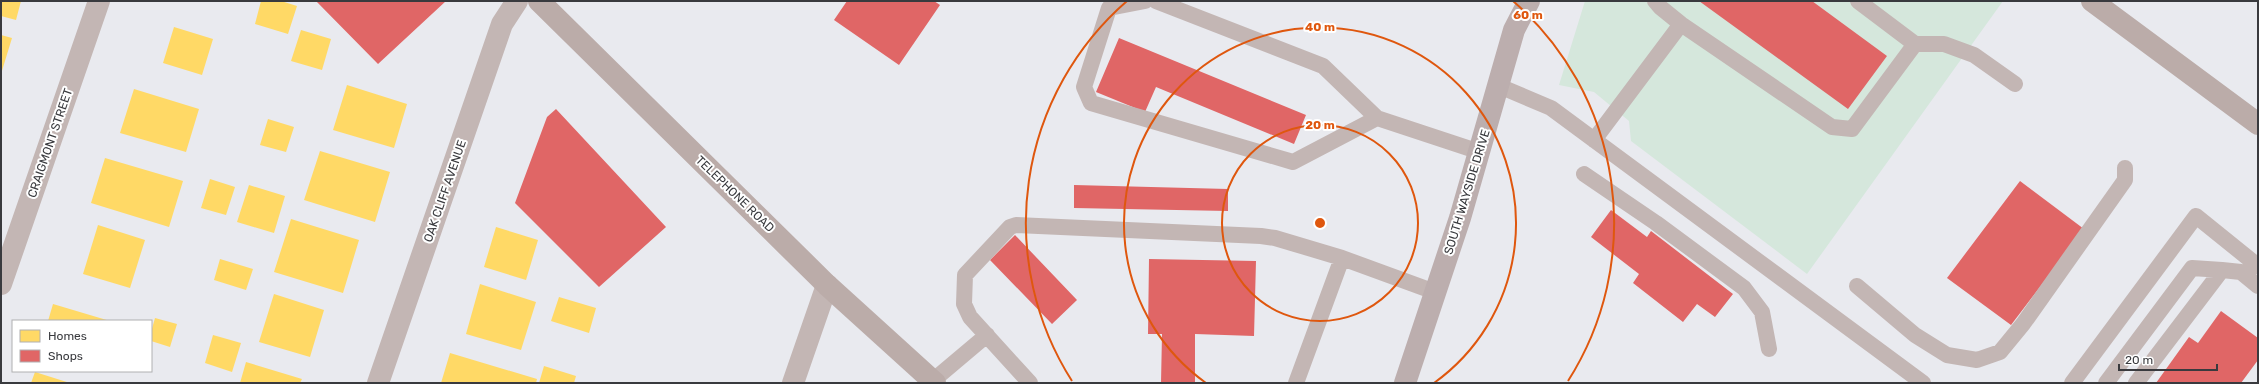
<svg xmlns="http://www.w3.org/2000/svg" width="2259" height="384" viewBox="0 0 2259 384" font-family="Rubik,sans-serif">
<rect width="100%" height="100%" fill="#e9eaef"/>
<path fill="#d5e7dc" d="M1585,1H2003L1807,274L1631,141L1629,121L1594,92L1559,85Z"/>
<path fill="#ffd966" d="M1,1H21L16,20L1,16Z
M261,1H281L297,6L288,34L255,24Z
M174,27L213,39L202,75L163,63Z
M301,30L331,39L322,70L291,61Z
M1,35L12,38L1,74Z
M347,85L407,104L394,148L333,130Z
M134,89L199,109L186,152L120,133Z
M268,119L294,127L286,152L260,145Z
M320,151L390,172L375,222L304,200Z
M105,158L183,181L169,227L91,203Z
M210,179L235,187L226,215L201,208Z
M249,185L285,196L274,233L237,222Z
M291,219L359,240L343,293L274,272Z
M98,225L145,240L130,288L83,274Z
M496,227L538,240L526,280L484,267Z
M220,259L253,269L246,290L214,280Z
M480,284L536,302L521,350L466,334Z
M274,294L324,310L310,357L259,342Z
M559,297L596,308L589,333L551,321Z
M53,304L110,321H48Z
M155,318L177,324L170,347L151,341V332Z
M213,335L241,343L232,372L205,363Z
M450,353L537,379L536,383H441Z
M246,362L302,379L300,383H240Z
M544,366L576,376L574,383H539Z
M35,372L70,383H31Z"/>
<path fill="#e06666" d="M316,1H446L378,64Z
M847,1H934L940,5L899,65L834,20Z
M1699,1H1812L1887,56L1848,109Z
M1119,38L1306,115L1294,144L1156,87L1145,112L1096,92Z
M556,109L666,227L599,287L515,203L547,117Z
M2020,181L2084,229L2011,325L1947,278Z
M1074,185L1228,189V211L1074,208Z
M1611,210L1647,237L1651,231L1733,294L1715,317L1697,304L1683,322L1633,283L1639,274L1591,237Z
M1015,235L1077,300L1052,324L990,260Z
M1149,259L1256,261L1254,336L1195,334V383H1161L1162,334H1148Z
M2221,311L2258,338V360L2241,383H2156L2189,337L2198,343Z"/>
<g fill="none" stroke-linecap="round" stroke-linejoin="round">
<path stroke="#c3b6b4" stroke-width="16" d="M1145,1L1109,8L1084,87L1091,103L1293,162L1377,118
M1156,1L1323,66L1377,118L1480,152
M1655,1L1660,7L1681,24L1832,127L1852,129L1915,44L1858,1
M1915,44H1944L1974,55L2015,84
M1499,86L1551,108L1923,383
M1594,140L1681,24
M1584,174L1656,223L1744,288L1762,312L1769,349
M1857,286L1915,335L1947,355L1977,360L2000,352L2023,324L2125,180V168
M930,383L987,335
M1030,383L970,317L964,304L965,275L1010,227L1016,225L1261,236L1275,238L1342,258
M1296,383L1342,258L1435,292
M2072,383L2196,216L2258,266
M2106,383L2192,268L2222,270
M2136,383L2222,270L2241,272L2258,286"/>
<path stroke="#c3b6b4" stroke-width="22" d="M1,284L99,1
M378,383L502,24L517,1
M793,383L827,285"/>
<path stroke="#bbaca9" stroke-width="22" d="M539,1L827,285L935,383
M2092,1L2258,124"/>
<path stroke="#bcaeae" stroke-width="22" d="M1405,383L1460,218L1514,30L1529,1"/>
</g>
<g fill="none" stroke="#df570e" stroke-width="2">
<circle cx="1320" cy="223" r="98"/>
<path d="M1206 383A196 196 0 1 1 1434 383"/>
<path d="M1072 381A294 294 0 0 1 1127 1M1513 1A294 294 0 0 1 1568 381"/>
</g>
<g text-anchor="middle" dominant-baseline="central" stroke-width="4" stroke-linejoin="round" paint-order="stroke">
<g font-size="12" fill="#393a3e" stroke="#fff">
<text transform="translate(50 143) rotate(-71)">CRAIGMONT STREET</text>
<text transform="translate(445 191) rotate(-71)">OAK CLIFF AVENUE</text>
<text transform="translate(1467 192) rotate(-73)">SOUTH WAYSIDE DRIVE</text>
<text transform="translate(735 194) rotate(44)">TELEPHONE ROAD</text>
</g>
</g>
<circle cx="1320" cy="223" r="6" fill="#df570e" stroke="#fff" stroke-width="2"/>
<g font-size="12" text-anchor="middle" font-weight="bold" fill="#df570e" stroke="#fff" stroke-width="4" stroke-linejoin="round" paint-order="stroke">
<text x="1528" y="19">60 m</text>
<text x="1320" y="31">40 m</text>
<text x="1320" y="129">20 m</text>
</g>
<rect width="2259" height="384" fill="none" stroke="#393a3e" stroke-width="4"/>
<rect x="12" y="320" width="140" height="52" fill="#ffffff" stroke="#b0b0b2"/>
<rect x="20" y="330" width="20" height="12" fill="#ffd966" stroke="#b0b0b2"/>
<text x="48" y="340" font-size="12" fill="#393a3e">Homes</text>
<rect x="20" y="350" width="20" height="12" fill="#e06666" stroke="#b0b0b2"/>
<text x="48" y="360" font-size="12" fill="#393a3e">Shops</text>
<path d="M2119 364v6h98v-6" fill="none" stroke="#393a3e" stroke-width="2"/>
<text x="2125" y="364" font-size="12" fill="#393a3e" stroke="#ffffff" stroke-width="3" paint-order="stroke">20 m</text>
</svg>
